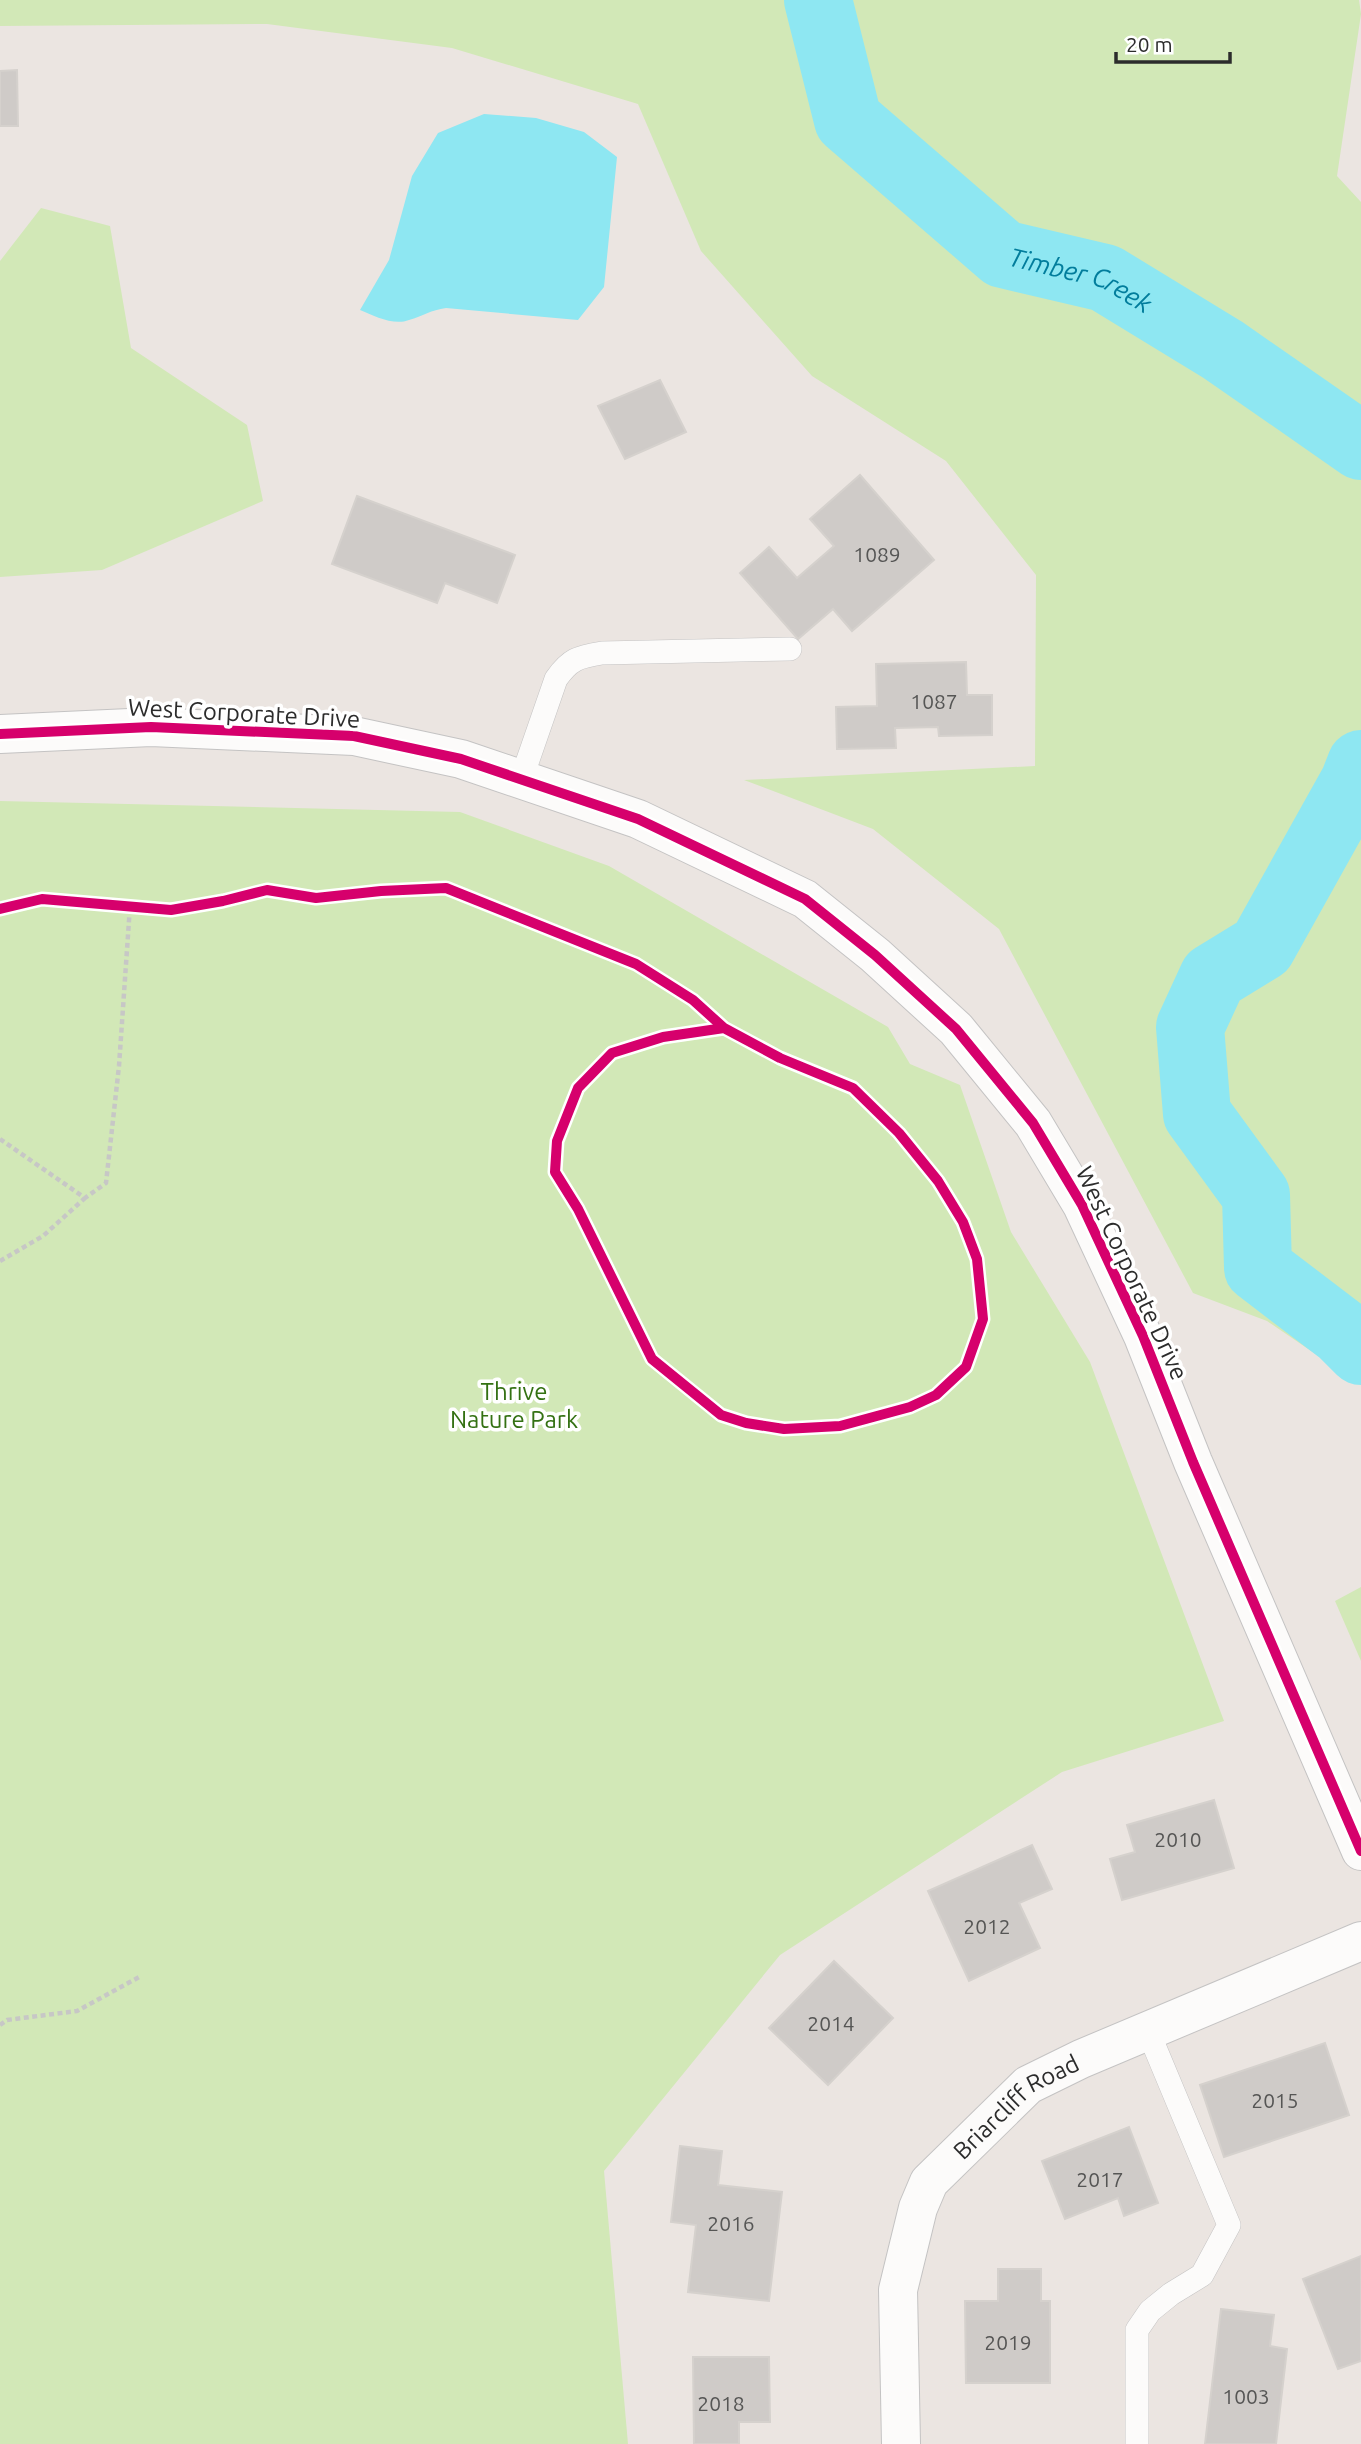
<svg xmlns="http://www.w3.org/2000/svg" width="1361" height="2444" viewBox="0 0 1361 2444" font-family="Ubuntu,sans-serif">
<rect width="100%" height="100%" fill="#ebe5e1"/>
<path fill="#d2e8b7" d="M0,0H1359L1361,14L1337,176L1361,202V1385L1267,1321L1193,1293L999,929L873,829L744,780L1035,766L1036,575L946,461L812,376L701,251L638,104L452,48L267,24L0,26Z
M41,208L110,226L131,348L247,425L263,501L102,570L0,577V261Z
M0,801L460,812L609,866L888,1027L910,1064L960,1085L1011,1232L1090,1362L1224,1721L1062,1772L780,1955L604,2171L628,2444H0Z
M1361,1587V1661L1335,1601Z"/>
<path fill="#8ee7f2" d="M484,114L536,118L584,132L617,157L604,287L578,320L446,308C431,310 423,316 409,320C394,326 374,316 360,310L389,260L412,176L438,133Z"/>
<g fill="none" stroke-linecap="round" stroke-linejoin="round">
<g stroke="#8ee7f2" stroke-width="68">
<path id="s1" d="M818,0L848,120L1003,254L1105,278L1223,350L1361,446"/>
<path d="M1361,764L1354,782L1262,947L1213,977L1190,1027L1197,1114L1256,1195L1258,1268L1342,1332L1361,1351"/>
</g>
</g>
<path fill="#cfcbc8" stroke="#d5d1cd" stroke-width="2" d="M17,70L18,126H0V71Z
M660,380L686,432L625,459L598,406Z
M860,475L934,560L852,631L833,609L798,639L740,573L769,547L797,578L834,546L810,519Z
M357,496L515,555L497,603L445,583L437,603L332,564Z
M966,662L967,695H992V735L939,736L938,727L895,728L896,748L837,749L836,707L877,706L876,664Z
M1214,1800L1234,1868L1122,1900L1110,1859L1135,1852L1127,1825Z
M1032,1845L1052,1889L1019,1903L1040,1948L969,1981L928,1891Z
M834,1961L893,2018L828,2085L769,2028Z
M1325,2043L1349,2115L1224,2157L1200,2085Z
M1129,2127L1158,2203L1124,2216L1118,2198L1065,2219L1042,2161Z
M680,2146L722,2151L718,2185L782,2192L769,2301L688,2292L696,2225L671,2222Z
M1361,2256V2361L1338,2369L1303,2279Z
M998,2269H1041V2301H1050V2383H966L965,2301H998Z
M1221,2309L1274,2315L1270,2346L1287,2349L1276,2444H1205Z
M693,2357H769L770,2422H739V2444H694Z"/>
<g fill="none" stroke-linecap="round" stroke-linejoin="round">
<g stroke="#c4c3c3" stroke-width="24">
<path id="service" d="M521,780L556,679C570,659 578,657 602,653L790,649
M1137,2444V2330L1150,2311L1171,2294L1202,2275L1229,2225L1148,2031"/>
</g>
<g stroke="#c4c3c3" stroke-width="40">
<g id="minor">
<path id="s2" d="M901,2444L898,2290L918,2208L929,2182L1028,2085L1081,2059L1361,1941"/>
</g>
</g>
<g stroke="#c4c3c3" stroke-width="40">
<path id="tertiary" d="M0,734L151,727L354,736L461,759L638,819L805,899L875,955L956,1029L1033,1123L1082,1205L1143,1336L1193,1462L1361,1851"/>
</g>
<path stroke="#c7c7c6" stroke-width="4.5" stroke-dasharray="5 3.5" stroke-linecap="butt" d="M0,909L42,899L171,910L223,901L267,890L316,898L381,891L446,888L636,964L693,1000L724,1028L780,1058L853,1088L899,1133L938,1181L963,1222L977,1259L983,1319L966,1367L936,1395L910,1407L840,1426L784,1429L746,1423L721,1415L652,1359L578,1209L555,1172L557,1141L578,1088L612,1053L663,1037L724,1028
M0,1139L85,1198L106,1183L119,1066L130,906
M0,1261L43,1236L85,1198
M0,2025L7,2020L77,2011L141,1976"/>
<use href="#service" stroke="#fcfbfa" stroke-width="23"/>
<use href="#minor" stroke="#fcfbfa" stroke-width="38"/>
<use href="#tertiary" stroke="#fcfbfa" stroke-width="38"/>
<g stroke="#fff" stroke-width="15">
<path id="cycleway" d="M0,734L151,727L354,736L461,759L638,819L805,899L875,955L956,1029L1033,1123L1082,1205L1143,1336L1193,1462L1361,1851
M0,909L42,899L171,910L223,901L267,890L316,898L381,891L446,888L636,964L693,1000L724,1028L780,1058L853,1088L899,1133L938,1181L963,1222L977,1259L983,1319L966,1367L936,1395L910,1407L840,1426L784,1429L746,1423L721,1415L652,1359L578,1209L555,1172L557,1141L578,1088L612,1053L663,1037L724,1028"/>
</g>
<use href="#cycleway" stroke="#d6006c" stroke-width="10"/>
</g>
<g text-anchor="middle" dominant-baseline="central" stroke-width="7" stroke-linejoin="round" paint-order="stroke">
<g font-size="21" fill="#565655">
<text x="877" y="554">1089</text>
<text x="934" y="701">1087</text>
<text x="1178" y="1839">2010</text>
<text x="987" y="1926">2012</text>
<text x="831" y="2023">2014</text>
<text x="1275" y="2100">2015</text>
<text x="1100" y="2179">2017</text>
<text x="731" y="2223">2016</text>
<text x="1008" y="2342">2019</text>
<text x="1246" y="2396">1003</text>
<text x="721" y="2403">2018</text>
</g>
<g font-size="24" fill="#2c2c2c" stroke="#fff">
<text transform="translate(244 713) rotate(3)">West Corporate Drive</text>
<text transform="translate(1132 1273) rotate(65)">West Corporate Drive</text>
<text stroke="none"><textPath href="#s2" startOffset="383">Briarcliff Road</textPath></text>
</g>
<g font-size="24" fill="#347113" stroke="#fff">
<text x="514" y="1391">Thrive<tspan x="514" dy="28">Nature Park</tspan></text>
</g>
<g font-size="26" font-style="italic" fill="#027d9c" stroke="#fff">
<text stroke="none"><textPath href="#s1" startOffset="411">Timber Creek</textPath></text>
</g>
</g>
<path d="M1116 52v10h114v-10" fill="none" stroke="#2c2c2c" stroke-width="3.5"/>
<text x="1126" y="52" font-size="21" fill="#2c2c2c" stroke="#ffffff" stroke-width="5" paint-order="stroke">20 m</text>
</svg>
